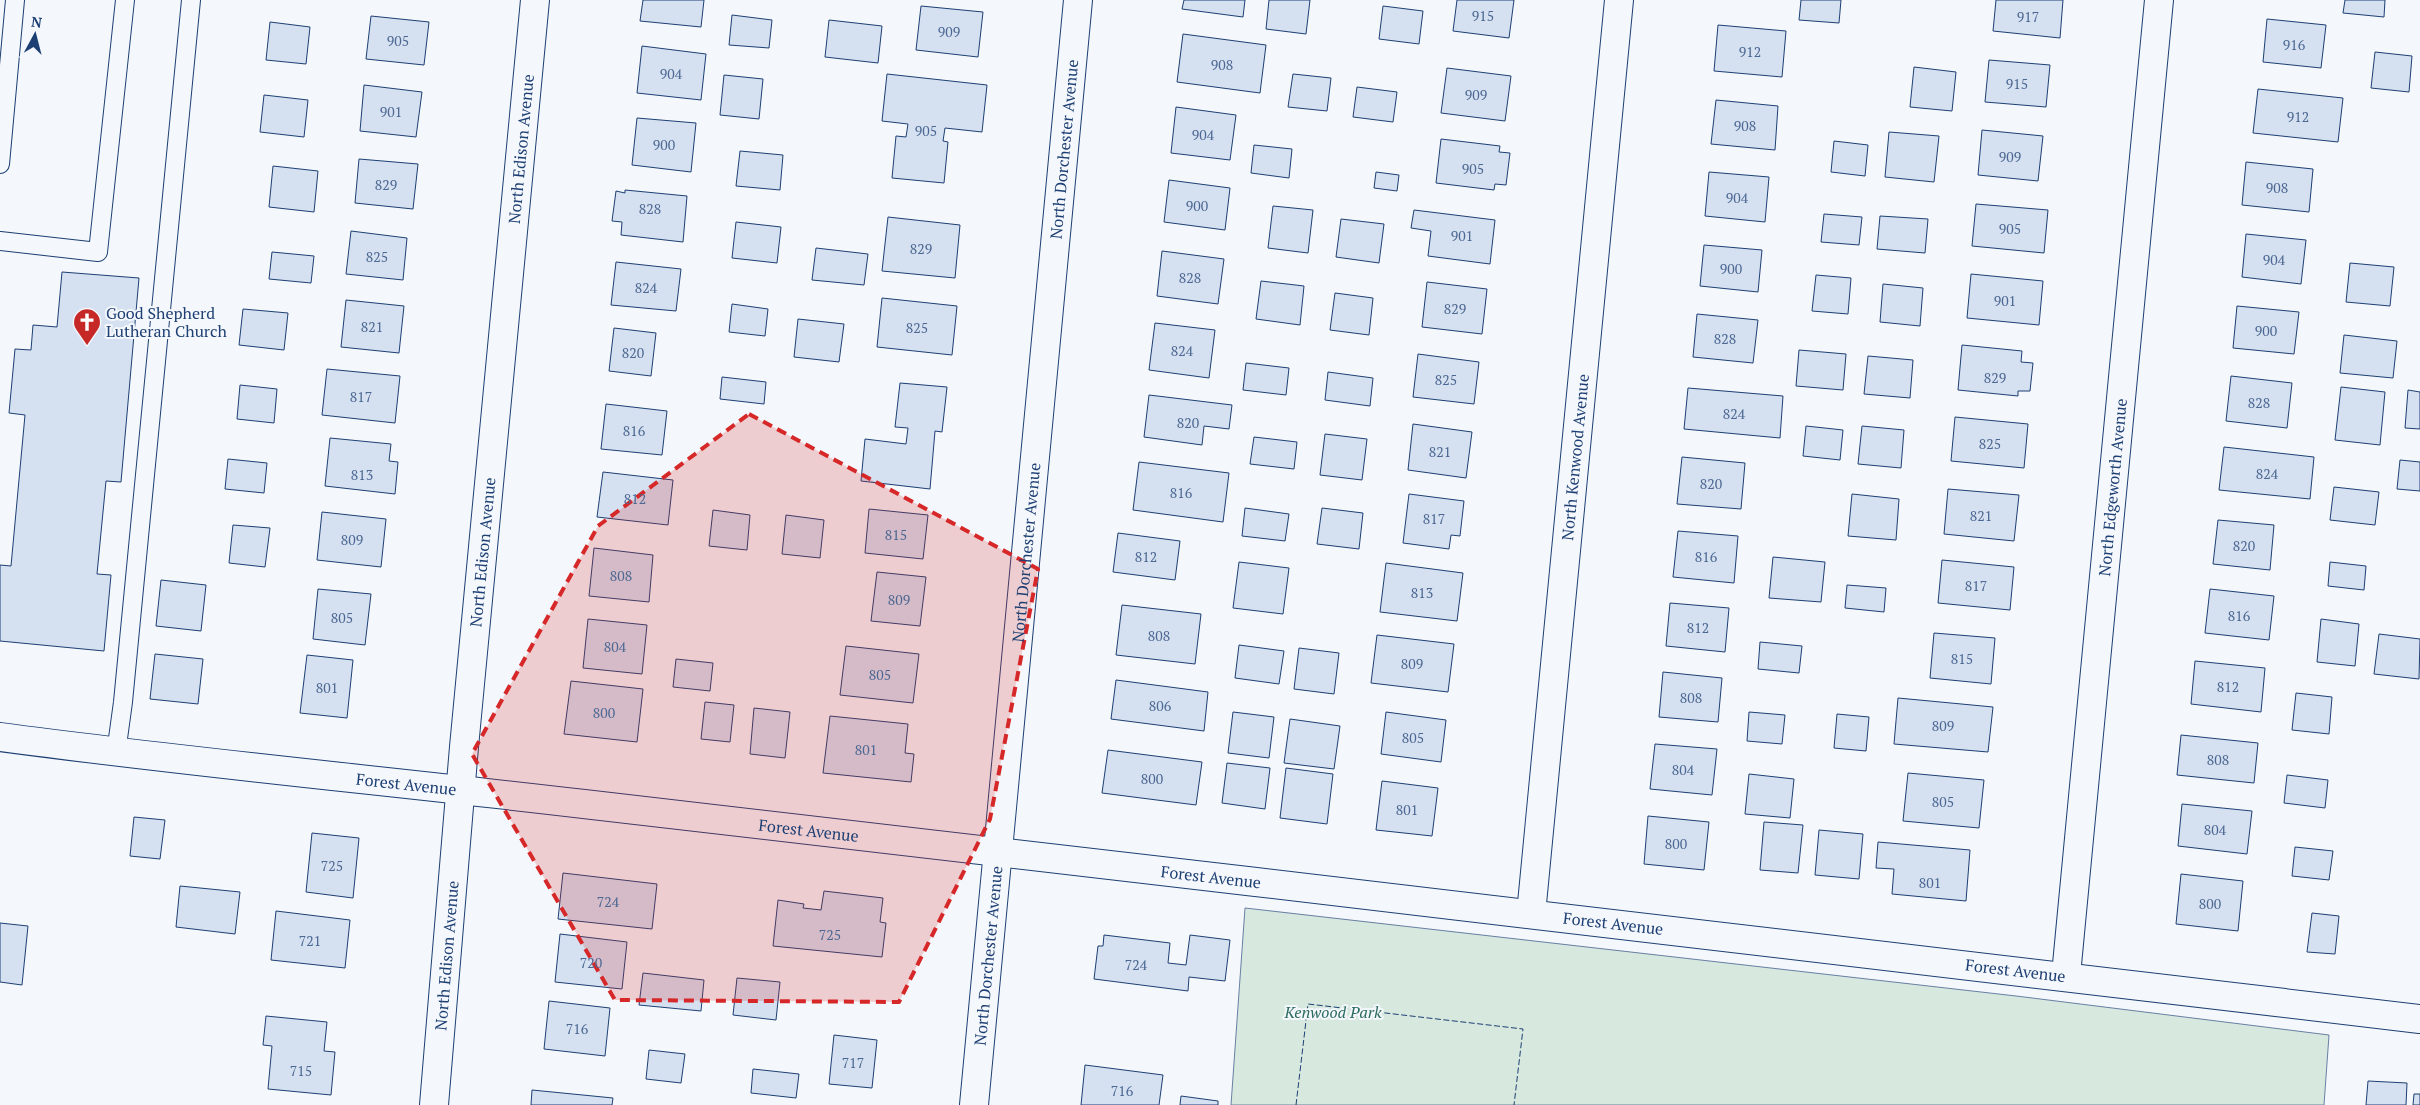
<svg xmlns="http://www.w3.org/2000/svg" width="2420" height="1105" viewBox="0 0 2420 1105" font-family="'PT Serif',serif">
<rect width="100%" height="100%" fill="#f4f7fb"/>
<path fill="#d7e8df" stroke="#687fa3" d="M1245,908L2016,996L2329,1035L2324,1105H1231Z"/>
<path fill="#d5e0f0" stroke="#1d3f73" d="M643,0H704L701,27L640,21Z
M1184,0H1245L1243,17L1182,9Z
M1269,0H1310L1306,34L1266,29Z
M1457,0H1514L1509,38L1453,31Z
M1801,0H1841L1839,23L1799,20Z
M1996,0H2063L2060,38L1993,31Z
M2345,0H2385L2384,17L2343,13Z
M921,6L983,12L978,57L916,50Z
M1383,6L1423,11L1419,44L1379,39Z
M732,15L772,20L769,48L729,45Z
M371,16L429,22L424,65L366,59Z
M2267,19L2326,25L2321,68L2263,62Z
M829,20L882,26L878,63L825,57Z
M270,22L310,27L306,64L266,60Z
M1718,25L1786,31L1782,77L1714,71Z
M1183,34L1266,45L1260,93L1177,82Z
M642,46L706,54L701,100L637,93Z
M2375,52L2412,56L2409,92L2371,88Z
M1989,60L2050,65L2046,107L1985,102Z
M1914,67L1956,72L1952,111L1910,107Z
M1447,68L1511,76L1505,121L1441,113Z
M887,74L987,85L982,132L945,128L943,141L948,142L944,183L892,178L896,136L906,137L908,124L882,121Z
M1293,74L1331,78L1327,111L1288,107Z
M724,75L763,79L759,119L720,115Z
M364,85L422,92L416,137L360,131Z
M1357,87L1397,92L1393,122L1353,117Z
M2258,89L2343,98L2338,142L2253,133Z
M264,95L308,100L304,137L260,132Z
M1716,100L1778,106L1775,150L1711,144Z
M1176,107L1236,115L1230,160L1171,153Z
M637,118L696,123L691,172L632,165Z
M1982,130L2043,136L2038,181L1978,175Z
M1889,132L1939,136L1934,182L1885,177Z
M1441,139L1500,146L1499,152L1510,153L1506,185L1495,184L1494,190L1436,183Z
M1834,141L1868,145L1865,176L1831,172Z
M1254,145L1292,149L1289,178L1251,173Z
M740,151L783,155L780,190L736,186Z
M359,159L418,164L413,209L355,203Z
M2246,162L2313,169L2309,212L2242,205Z
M273,166L318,171L314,212L269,207Z
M1376,172L1399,175L1397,191L1374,188Z
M1709,172L1769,177L1765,222L1705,216Z
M1169,180L1230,188L1225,230L1164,222Z
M625,190L687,196L683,242L621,235L622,222L612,221L616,191L625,193Z
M1976,204L2048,210L2044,253L1972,246Z
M1273,206L1313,210L1308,253L1268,248Z
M1414,210L1495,220L1490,264L1428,256L1431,231L1411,228Z
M1824,214L1862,217L1859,245L1821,242Z
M1880,216L1928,219L1925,253L1877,249Z
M888,217L960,225L955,278L882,271Z
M1341,219L1384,224L1379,263L1336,257Z
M736,222L781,227L777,263L732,258Z
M351,231L407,238L403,280L346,274Z
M2246,234L2306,240L2301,284L2242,277Z
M1704,245L1762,250L1758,292L1700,286Z
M816,248L868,254L864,285L812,280Z
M1162,251L1224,259L1218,304L1157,296Z
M272,252L314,256L311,283L269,279Z
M616,262L681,269L676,311L611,305Z
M2350,263L2394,267L2390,306L2346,302Z
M62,272L139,278L121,482L106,481L97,574L111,575L104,651L0,641V565L11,566L25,415L9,413L15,349L31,350L33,325L57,327Z
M1971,274L2043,281L2039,325L1967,318Z
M1816,275L1851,278L1848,314L1812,311Z
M1261,281L1304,286L1300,325L1256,319Z
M1427,282L1487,289L1482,334L1422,327Z
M1883,284L1923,288L1920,326L1880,322Z
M1335,293L1373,298L1369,335L1330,330Z
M882,298L957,306L952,355L877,347Z
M346,300L404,306L399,353L341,347Z
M732,304L768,309L765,336L729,332Z
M2237,306L2299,312L2294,354L2233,348Z
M243,309L288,313L284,350L239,345Z
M1697,314L1758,320L1753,363L1693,357Z
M798,319L844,324L839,362L794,357Z
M1155,323L1215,330L1209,378L1149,370Z
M614,328L656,333L651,376L609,371Z
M2344,335L2397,341L2393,378L2340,373Z
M1962,345L2022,351L2021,362L2033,363L2030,391H2018V396L1958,390Z
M1799,350L1846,354L1843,390L1796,386Z
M1418,354L1479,362L1474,404L1413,397Z
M1868,356L1913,360L1910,398L1864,394Z
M1246,363L1289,368L1286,395L1243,390Z
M327,369L400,376L395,423L322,415Z
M1328,372L1373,378L1370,406L1325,400Z
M2231,376L2292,383L2287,428L2226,421Z
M722,377L766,382L764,404L720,399Z
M900,383L947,387L942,432L935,431L930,489L861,481L865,439L906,444L908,428L895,427Z
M240,385L277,389L274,423L237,419Z
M2341,387L2385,392L2380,445L2335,440Z
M1688,388L1783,396L1780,438L1684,429Z
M2408,390L2420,392V429L2405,428Z
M1149,395L1232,405L1229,429L1204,426L1202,445L1144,437Z
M606,404L667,411L662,455L601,449Z
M1955,417L2028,424L2024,468L1951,461Z
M1413,424L1472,432L1466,478L1408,470Z
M1806,426L1843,430L1840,460L1803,456Z
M1862,426L1904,430L1901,468L1858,464Z
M1325,434L1367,439L1362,480L1320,475Z
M1254,437L1297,442L1294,469L1250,464Z
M330,438L391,444L389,461L398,462L395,494L325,486Z
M2224,447L2314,457L2310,499L2219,490Z
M1682,457L1745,463L1741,509L1677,504Z
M228,459L267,463L264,493L225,489Z
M2400,460L2420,462V491L2397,489Z
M1139,462L1229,473L1223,522L1133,510Z
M603,472L673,480L668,525L597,517Z
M2334,487L2379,492L2375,525L2330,520Z
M1948,489L2019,495L2014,541L1944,534Z
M1409,494L1464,501L1460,536L1451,535L1449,549L1403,543Z
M1852,494L1899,499L1896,540L1848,536Z
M1245,508L1289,514L1285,541L1242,536Z
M1322,508L1363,513L1359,549L1317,544Z
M869,509L928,515L923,559L865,553Z
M713,510L750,515L747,550L709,546Z
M322,512L386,519L381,567L317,560Z
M786,515L824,520L820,558L782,554Z
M2218,520L2274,525L2270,570L2213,564Z
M233,525L270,528L265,567L229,563Z
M1678,531L1738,536L1734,583L1673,577Z
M1118,533L1180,541L1175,580L1113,572Z
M594,548L653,555L649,602L589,596Z
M1773,557L1825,562L1821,602L1769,598Z
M1942,560L2014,567L2010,610L1938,603Z
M1239,562L1289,568L1283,614L1233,608Z
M2330,562L2366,566L2364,590L2328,586Z
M1386,563L1463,573L1457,621L1380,612Z
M877,572L926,577L920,626L871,621Z
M161,580L206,585L201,631L156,626Z
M1847,585L1886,588L1884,612L1845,608Z
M318,589L371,594L365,645L313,639Z
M2210,589L2274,596L2269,640L2205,633Z
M1670,603L1729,608L1725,652L1666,646Z
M1122,605L1201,614L1195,664L1116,655Z
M588,619L647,625L642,674L583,668Z
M2321,619L2359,624L2355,666L2317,662Z
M1934,633L1995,638L1991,684L1930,678Z
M2379,634L2420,639L2419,679L2374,674Z
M1377,635L1454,644L1448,692L1371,683Z
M1760,642L1802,646L1799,673L1758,669Z
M1239,645L1284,651L1279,684L1235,678Z
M846,646L919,654L913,703L840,695Z
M1299,648L1339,653L1334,694L1294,689Z
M155,654L203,659L198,704L150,699Z
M307,655L353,660L347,718L300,713Z
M676,659L713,663L710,691L673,687Z
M2195,661L2265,668L2261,712L2191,704Z
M1663,672L1722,678L1718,722L1659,717Z
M1116,680L1208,692L1204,731L1111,719Z
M571,681L643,689L637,742L564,734Z
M2296,693L2332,697L2329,734L2292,730Z
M1898,698L1993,707L1988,752L1894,744Z
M705,702L734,705L730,742L701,739Z
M754,708L790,712L785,758L750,754Z
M1233,712L1274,717L1269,758L1228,753Z
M1386,712L1446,720L1441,762L1381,754Z
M1749,712L1785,715L1782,744L1747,741Z
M1837,714L1869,717L1866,751L1834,748Z
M830,716L908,724L905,753L914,754L911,782L823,773Z
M1290,719L1340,726L1334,769L1284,763Z
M2181,735L2258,743L2254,783L2177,775Z
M1655,744L1717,749L1712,795L1650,789Z
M1108,750L1202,762L1196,805L1102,793Z
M1227,763L1270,768L1265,809L1222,803Z
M1286,768L1333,774L1327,824L1280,818Z
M1908,773L1984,780L1979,828L1903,821Z
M1749,774L1794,779L1790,818L1745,814Z
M2287,775L2328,780L2325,808L2284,803Z
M1382,781L1438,788L1432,836L1376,830Z
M2182,804L2252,811L2247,854L2178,846Z
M1648,816L1709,822L1704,870L1644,864Z
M134,817L165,820L160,859L130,856Z
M1764,822L1803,825L1798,873L1760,870Z
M1819,830L1863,834L1859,879L1815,875Z
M312,833L359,838L353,898L306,892Z
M1878,842L1970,850L1966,901L1892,894L1894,869L1876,868Z
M2295,847L2333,851L2329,880L2292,876Z
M563,873L657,884L652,929L558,919Z
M2181,874L2243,881L2238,931L2176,924Z
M180,886L240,892L235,934L176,927Z
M824,891L883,898L880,922L886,923L882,957L773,946L778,900L804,904L803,908L821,910Z
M276,911L350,920L345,968L271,960Z
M2312,913L2339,916L2335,954L2307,952Z
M0,923L28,926L22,985L0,982Z
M560,934L627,942L622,989L555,982Z
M1104,935L1170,943L1168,963L1186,965L1190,935L1230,940L1225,981L1189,977L1188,991L1094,979L1098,946H1103Z
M643,973L704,980L701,1011L639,1005Z
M737,978L780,982L776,1020L733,1015Z
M549,1001L610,1008L605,1056L544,1049Z
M266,1016L327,1022L324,1051L335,1052L331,1095L268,1089L272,1046L263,1045Z
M834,1035L877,1040L872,1088L829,1084Z
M649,1050L685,1054L681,1083L646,1079Z
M1085,1065L1163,1075L1159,1105H1081Z
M753,1069L799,1074L796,1098L751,1093Z
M2368,1081L2407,1083L2406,1105H2366Z
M532,1090L613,1098L612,1105H531Z
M2414,1094H2420V1105H2413Z
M1181,1096L1218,1101V1105H1180Z"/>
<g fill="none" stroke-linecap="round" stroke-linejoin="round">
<g stroke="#1d3f73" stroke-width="20">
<path id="lane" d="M0,164L15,0
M0,241L98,252L125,0
M116,753L123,702L191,0"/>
</g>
<g stroke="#1d3f73" stroke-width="30">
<g id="street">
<path id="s1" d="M0,737C194,763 389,781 584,804C1196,876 1808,944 2420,1019"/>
<path id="s2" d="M1531,914L1619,0"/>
<path id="s3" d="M2066,975L2159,0"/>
<path id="s4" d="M434,1105L464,747L535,0"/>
<path id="s5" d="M974,1105L1078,0"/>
</g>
</g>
<use href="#lane" stroke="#f4f7fb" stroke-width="18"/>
<use href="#street" stroke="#f4f7fb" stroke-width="28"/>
<path stroke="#1d3f73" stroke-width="1" stroke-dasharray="6 2.5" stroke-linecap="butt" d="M1296,1105L1308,1004L1523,1029L1514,1105"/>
</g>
<path fill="#d62828" fill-opacity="0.2" stroke="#d62828" stroke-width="4" stroke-dasharray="10 6" stroke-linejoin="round" d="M749,414L1038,569L990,819L899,1002L615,1000L472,754L598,526Z"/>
<defs>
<g id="church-pin" transform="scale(1.4375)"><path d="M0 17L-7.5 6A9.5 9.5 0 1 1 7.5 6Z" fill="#c62828" stroke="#f4f7fb"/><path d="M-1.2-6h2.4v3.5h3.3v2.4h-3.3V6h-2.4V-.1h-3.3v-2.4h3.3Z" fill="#fff"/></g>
</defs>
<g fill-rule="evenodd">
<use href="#church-pin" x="87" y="322"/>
</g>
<g text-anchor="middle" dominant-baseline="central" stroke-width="4" stroke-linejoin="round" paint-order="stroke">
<g font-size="14" fill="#4b6792">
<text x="1483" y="15">915</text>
<text x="2028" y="16">917</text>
<text x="949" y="31">909</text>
<text x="398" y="40">905</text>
<text x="2294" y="44">916</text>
<text x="1750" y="51">912</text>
<text x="1222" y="64">908</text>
<text x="671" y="73">904</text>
<text x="2017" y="83">915</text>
<text x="1476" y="94">909</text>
<text x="391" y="111">901</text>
<text x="2298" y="116">912</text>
<text x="1745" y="125">908</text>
<text x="926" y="130">905</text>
<text x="1203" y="134">904</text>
<text x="664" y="144">900</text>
<text x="2010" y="156">909</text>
<text x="1473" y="168">905</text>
<text x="386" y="184">829</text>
<text x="2277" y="187">908</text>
<text x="1737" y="197">904</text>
<text x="1197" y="205">900</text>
<text x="650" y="208">828</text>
<text x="2010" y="228">905</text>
<text x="1462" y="235">901</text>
<text x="921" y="248">829</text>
<text x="377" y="256">825</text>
<text x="2274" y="259">904</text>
<text x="1731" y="268">900</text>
<text x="1190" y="277">828</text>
<text x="646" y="287">824</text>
<text x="2005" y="300">901</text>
<text x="1455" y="308">829</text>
<text x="372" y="326">821</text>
<text x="917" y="327">825</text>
<text x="2266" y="330">900</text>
<text x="1725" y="338">828</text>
<text x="1182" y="350">824</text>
<text x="633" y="352">820</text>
<text x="1995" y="377">829</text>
<text x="1446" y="379">825</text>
<text x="361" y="396">817</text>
<text x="2259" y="402">828</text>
<text x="1734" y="413">824</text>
<text x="1188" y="422">820</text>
<text x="634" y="430">816</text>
<text x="1990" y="443">825</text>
<text x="1440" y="451">821</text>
<text x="2267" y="473">824</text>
<text x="362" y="474">813</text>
<text x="1711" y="483">820</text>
<text x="1181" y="492">816</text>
<text x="635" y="498">812</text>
<text x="1981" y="515">821</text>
<text x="1434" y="518">817</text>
<text x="896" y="534">815</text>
<text x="352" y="539">809</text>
<text x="2244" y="545">820</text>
<text x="1146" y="556">812</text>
<text x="1706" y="556">816</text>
<text x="621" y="575">808</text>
<text x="1976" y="585">817</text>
<text x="1422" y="592">813</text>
<text x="899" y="599">809</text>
<text x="2239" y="615">816</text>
<text x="342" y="617">805</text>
<text x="1698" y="627">812</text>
<text x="1159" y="635">808</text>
<text x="615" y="646">804</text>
<text x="1962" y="658">815</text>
<text x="1412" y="663">809</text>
<text x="880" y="674">805</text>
<text x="2228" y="686">812</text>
<text x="327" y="687">801</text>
<text x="1691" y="697">808</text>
<text x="1160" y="705">806</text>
<text x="604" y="712">800</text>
<text x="1943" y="725">809</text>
<text x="1413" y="737">805</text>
<text x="866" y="749">801</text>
<text x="2218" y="759">808</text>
<text x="1683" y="769">804</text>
<text x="1152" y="778">800</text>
<text x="1943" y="801">805</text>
<text x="1407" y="809">801</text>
<text x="2215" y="829">804</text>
<text x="1676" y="843">800</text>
<text x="332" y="865">725</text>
<text x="1930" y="882">801</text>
<text x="608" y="901">724</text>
<text x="2210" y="903">800</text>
<text x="830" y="934">725</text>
<text x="310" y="940">721</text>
<text x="591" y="962">720</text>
<text x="1136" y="964">724</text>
<text x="577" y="1028">716</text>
<text x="853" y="1062">717</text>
<text x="301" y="1070">715</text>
<text x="1122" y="1090">716</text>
</g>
<g font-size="16" fill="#1d3f73" stroke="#f4f7fb">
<text stroke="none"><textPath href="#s4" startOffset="960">North Edison Avenue</textPath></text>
<text stroke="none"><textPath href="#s5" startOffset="960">North Dorchester Avenue</textPath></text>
<text stroke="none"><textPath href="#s2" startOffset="459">North Kenwood Avenue</textPath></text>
<text stroke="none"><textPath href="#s3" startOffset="490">North Edgeworth Avenue</textPath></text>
<text stroke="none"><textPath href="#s4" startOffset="555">North Edison Avenue</textPath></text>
<text stroke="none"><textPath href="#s5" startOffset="555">North Dorchester Avenue</textPath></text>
<text stroke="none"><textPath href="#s1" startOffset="409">Forest Avenue</textPath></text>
<text stroke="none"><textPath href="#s1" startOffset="814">Forest Avenue</textPath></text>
<text stroke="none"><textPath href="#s1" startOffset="1219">Forest Avenue</textPath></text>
<text stroke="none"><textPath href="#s1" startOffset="1624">Forest Avenue</textPath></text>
<text stroke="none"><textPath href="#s4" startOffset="150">North Edison Avenue</textPath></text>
<text stroke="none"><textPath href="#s5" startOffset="150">North Dorchester Avenue</textPath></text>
<text stroke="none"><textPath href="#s1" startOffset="2029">Forest Avenue</textPath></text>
</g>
<g font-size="16" fill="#1d3f73" stroke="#f4f7fb" text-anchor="start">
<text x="106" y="313">Good Shepherd<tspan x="106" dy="18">Lutheran Church</tspan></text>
</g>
<g font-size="16" font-style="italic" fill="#2c6c60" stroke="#f4f7fb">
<text x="1333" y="1012">Kenwood Park</text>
</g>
</g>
<g transform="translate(35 35) rotate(7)" stroke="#f4f7fb" stroke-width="4" paint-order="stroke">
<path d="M0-4L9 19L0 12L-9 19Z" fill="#1d3f73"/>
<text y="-8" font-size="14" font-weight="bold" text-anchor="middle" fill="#1d3f73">N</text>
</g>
</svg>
